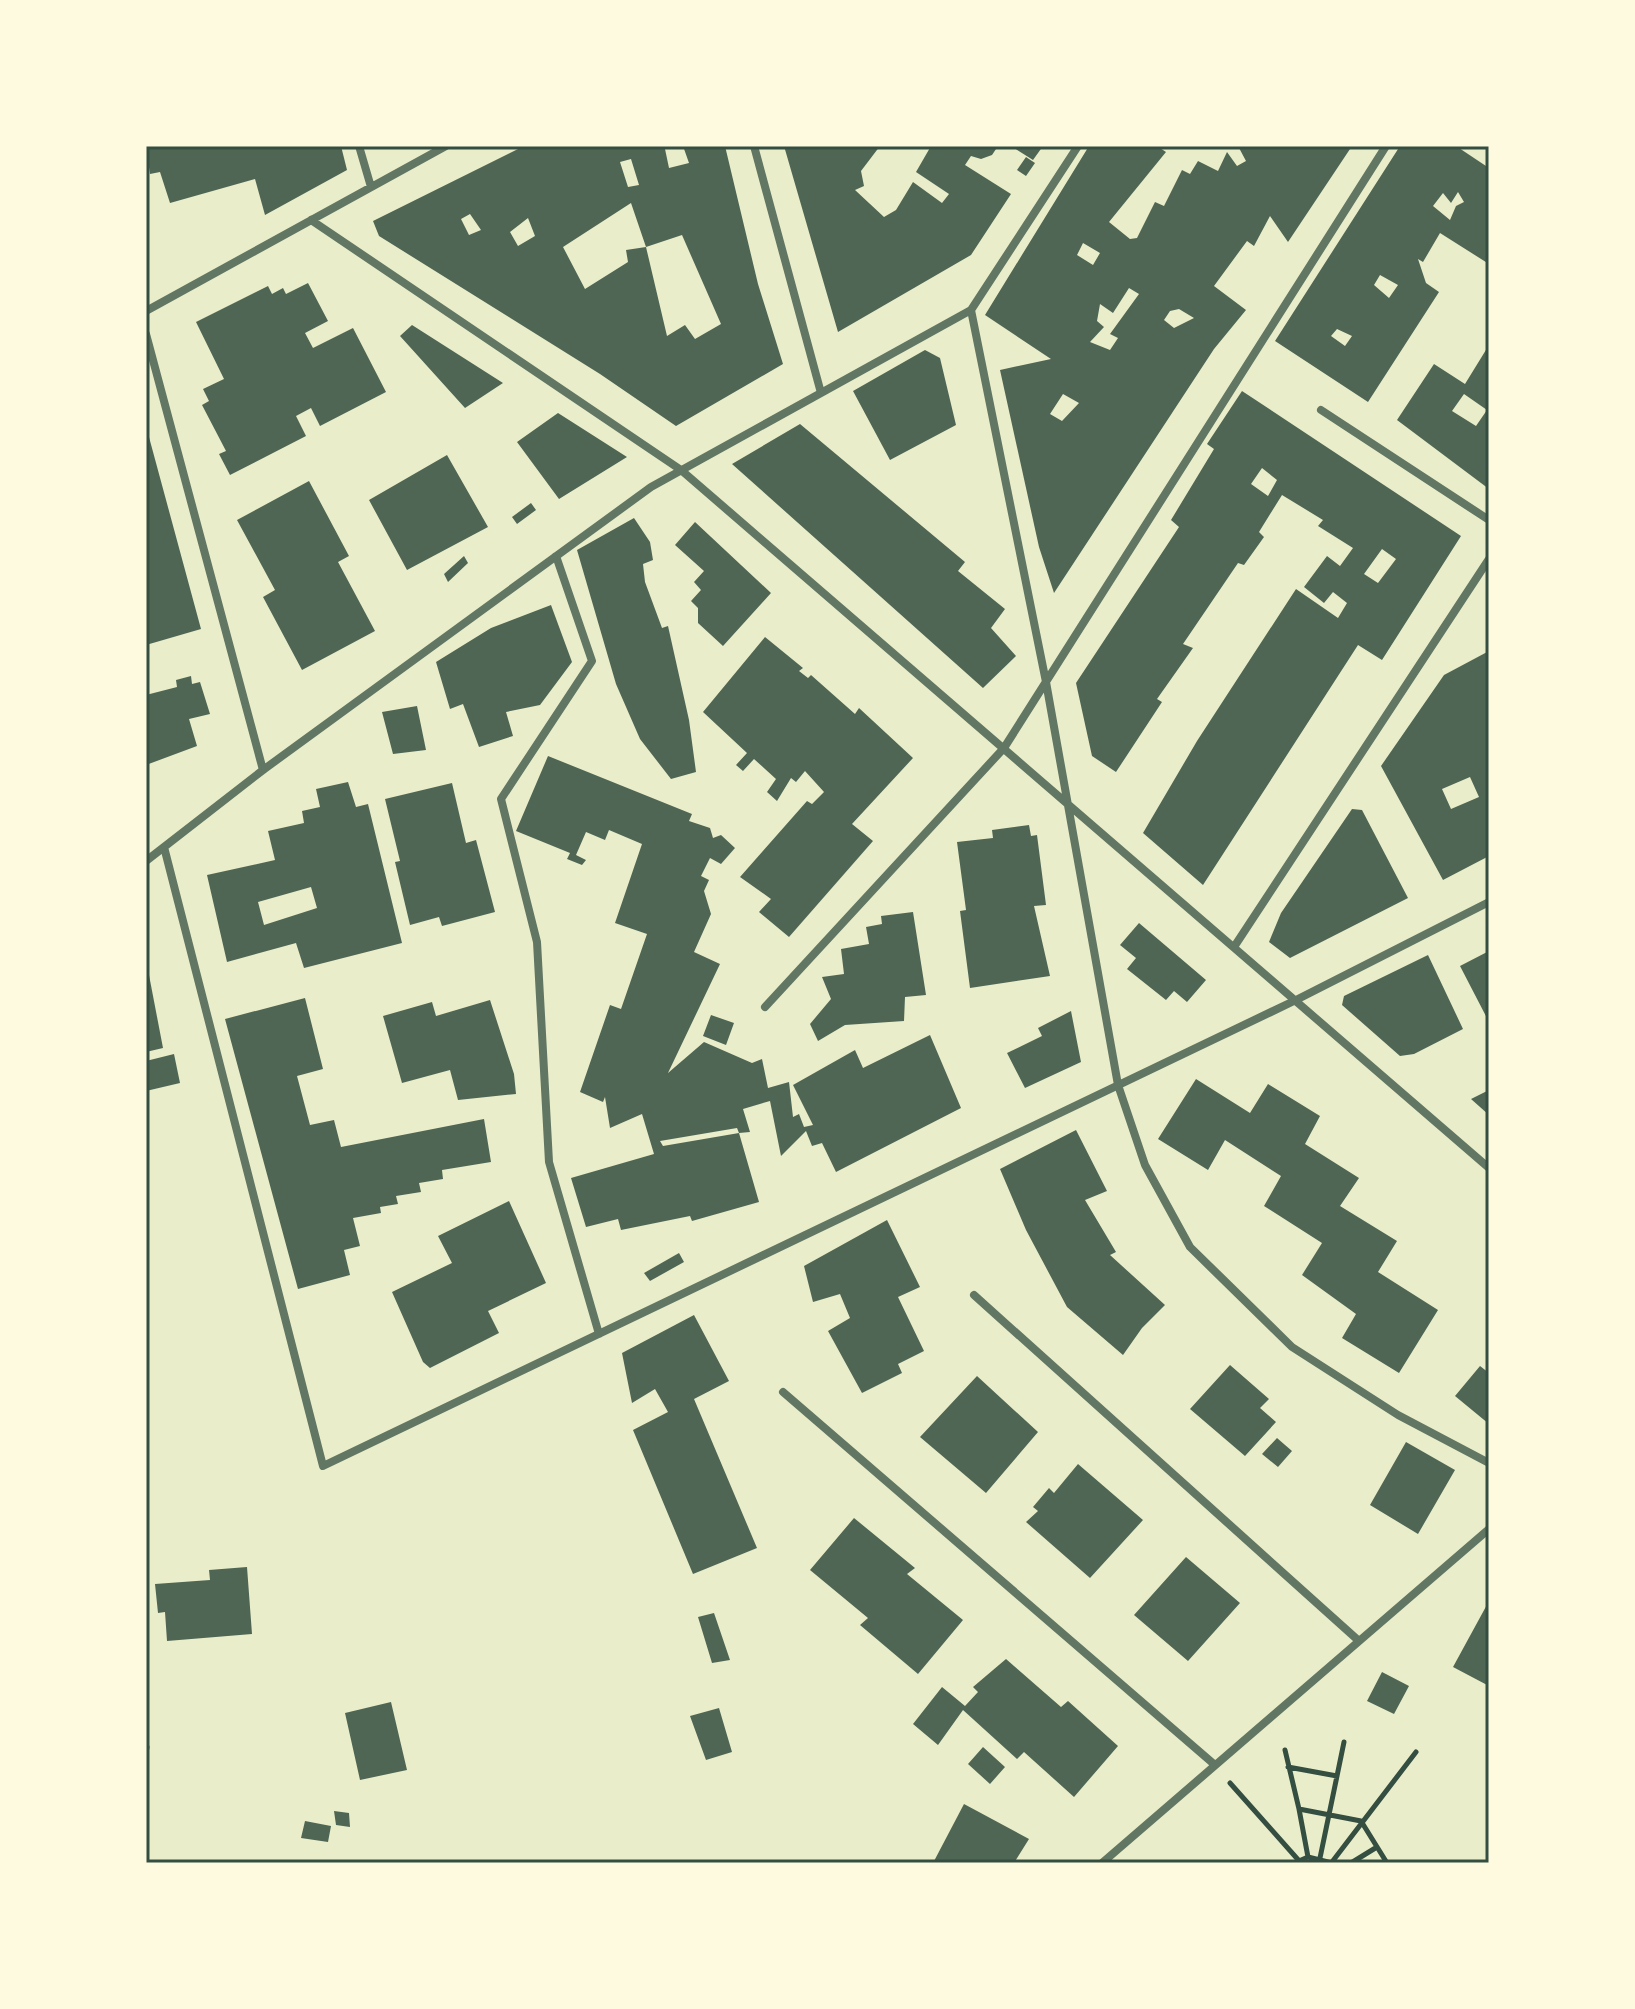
<svg xmlns="http://www.w3.org/2000/svg" width="1635" height="2009" viewBox="0 0 1635 2009" font-family="'Work Sans',sans-serif">
<rect width="100%" height="100%" fill="#e9edc9"/>
<path fill="#4f6655" fill-rule="evenodd" d="M146,146H341L347,170L265,215L255,179L170,203L160,172L150,174Z
M524,146H670L665,149L669,168L689,163L683,146H725L758,284L783,364L676,426L600,374L379,236L373,221ZM631,159L639,185L628,187L620,162ZM631,203L646,247L682,235L721,324L695,339L685,325L667,336L646,247L626,250L628,262L585,289L563,247ZM470,214L481,230L469,235L461,219ZM528,218L535,236L518,246L510,232Z
M784,146H880L861,171L864,186L855,190L884,217L896,210L913,182L942,203L949,194L916,172L931,146L940,149L941,146H998L992,155L981,159L971,156L965,165L1011,194L971,255L838,332Z
M1011,146H1043L1033,160Z
M1089,146H1157L1166,152L1109,222L1130,239L1137,238L1155,202L1164,206L1182,170L1190,174L1198,161L1218,171L1227,152L1237,166L1246,161L1238,146H1352L1288,242L1270,216L1254,246L1247,241L1214,286L1246,310L1214,349L1054,593L1039,547L1000,370L1051,359L985,315ZM1083,243L1100,253L1093,265L1077,255ZM1129,288L1139,294L1110,334L1118,338L1110,350L1090,342L1104,327L1097,321L1100,304L1113,313ZM1179,309L1194,318L1174,328L1164,320L1170,311ZM1063,394L1079,403L1062,421L1050,414Z
M1400,146H1456L1489,168V264L1440,233L1423,262L1418,259L1426,283L1439,292L1368,402L1275,341ZM1458,192L1464,202L1456,206L1450,220L1433,206L1443,193L1451,203ZM1380,275L1398,285L1389,298L1374,285ZM1337,329L1352,336L1345,346L1331,336Z
M1026,157L1035,163L1026,176L1017,170Z
M308,283L328,321L305,333L313,348L353,328L386,392L320,426L311,408L296,416L306,436L230,475L219,454L226,451L202,405L209,401L203,389L224,379L196,322L268,286L272,294L283,288L286,294Z
M412,325L503,383L465,408L400,336Z
M1489,345V489L1397,420L1434,364L1465,384ZM1464,394L1487,410L1476,426L1452,411Z
M925,350L940,358L956,425L890,460L853,391Z
M1242,391L1461,536L1382,660L1358,645L1203,885L1143,833L1197,741L1296,589L1338,618L1347,603L1333,592L1324,603L1304,587L1327,556L1340,566L1353,548L1318,526L1323,520L1282,495L1259,532L1264,537L1244,565L1238,563L1183,644L1193,648L1157,699L1162,702L1116,772L1092,756L1076,683L1179,527L1171,520L1214,449L1207,444ZM1262,468L1277,480L1268,496L1251,484ZM1382,549L1396,559L1378,583L1364,574Z
M558,413L627,457L559,499L517,442Z
M800,424L965,562L958,571L1005,609L991,628L1016,656L983,688L732,464Z
M146,426L201,629L146,645Z
M447,455L488,527L407,570L369,500Z
M309,481L349,556L338,562L375,631L302,670L263,597L275,590L237,520Z
M531,503L536,510L517,524L512,517Z
M634,518L650,542L653,560L643,564L645,582L662,628L668,626L689,720L696,772L671,779L640,739L616,684L577,550Z
M695,522L771,593L723,646L698,623V608L691,601L701,590L694,582L704,571L675,545Z
M464,556L468,563L448,582L444,574Z
M551,605L572,662L540,705L506,712L513,736L479,747L463,704L450,709L436,662L491,628Z
M765,637L803,668L799,671L808,678L811,675L855,714L859,708L913,758L852,824L873,841L789,937L759,912L771,899L740,877L807,801L812,804L824,792L805,771L796,782L791,778L777,801L767,792L776,779L754,759L743,771L736,765L747,753L703,712Z
M1489,651V856L1443,880L1381,766L1444,675ZM1470,777L1479,797L1451,809L1442,789Z
M191,676L192,684L200,682L210,714L189,719L197,746L146,765V695L177,687L176,680Z
M417,706L426,750L393,754L382,712Z
M548,756L692,814L689,821L710,828L713,838L721,835L735,848L721,864L710,858L701,876L709,880L704,891L711,914L694,952L720,964L668,1073L704,1042L752,1063L762,1059L768,1088L789,1082L793,1117L799,1114L804,1127L813,1125L793,1085L855,1050L863,1068L930,1035L961,1108L836,1172L822,1143L812,1146L806,1131L781,1156L770,1101L743,1109L750,1132L739,1133L737,1128L660,1141L663,1146L739,1133L759,1202L692,1221L690,1216L621,1230L618,1219L586,1227L571,1178L654,1154L642,1114L610,1128L605,1097L603,1102L580,1092L610,1005L621,1009L647,934L615,923L642,844L609,830L605,840L586,832L576,855L586,860L582,865L567,859L570,853L516,831Z
M348,782L356,807L368,804L402,943L304,968L296,943L227,962L207,875L275,860L268,831L304,823L302,811L320,807L316,789ZM311,887L317,908L264,925L258,902Z
M452,783L466,843L476,840L495,912L442,926L439,917L410,925L395,862L400,861L385,799Z
M1352,809L1362,810L1408,898L1290,958L1269,942L1281,913Z
M1029,825L1031,836L1037,835L1046,905L1034,906L1050,976L970,988L960,911L966,910L957,842L993,838L992,830Z
M913,912L926,995L905,997L904,1021L845,1025L818,1041L810,1024L831,999L822,977L844,974L841,949L869,944L866,927L882,924L881,916Z
M1139,923L1206,980L1187,1002L1174,991L1166,1000L1127,969L1136,958L1120,945Z
M1489,951V1022L1460,966Z
M1428,955L1463,1029L1414,1054L1400,1056L1342,1005L1344,996Z
M149,975L163,1048L146,1052V976Z
M305,998L323,1069L297,1076L310,1125L334,1120L341,1147L484,1119L491,1162L442,1170L443,1179L419,1183L421,1192L396,1196L398,1204L380,1207L381,1213L353,1218L360,1246L344,1250L350,1275L298,1289L225,1019Z
M490,1000L514,1074L516,1094L458,1100L450,1070L402,1083L383,1016L432,1002L436,1016Z
M1071,1011L1081,1062L1025,1088L1007,1053L1042,1036L1038,1028Z
M711,1015L734,1023L726,1045L703,1036Z
M174,1054L180,1083L146,1091V1061Z
M1196,1079L1250,1113L1268,1084L1320,1116L1305,1144L1359,1178L1340,1206L1397,1241L1378,1272L1438,1310L1399,1373L1342,1338L1356,1314L1302,1275L1322,1243L1264,1206L1281,1176L1225,1140L1208,1170L1158,1139Z
M1489,1090V1115L1471,1099Z
M1076,1130L1107,1191L1085,1200L1116,1252L1110,1255L1165,1305L1142,1328L1123,1355L1067,1307L1026,1230L1000,1169Z
M509,1201L546,1283L488,1311L499,1333L430,1368L423,1362L392,1292L452,1263L438,1236Z
M887,1220L920,1287L898,1297L924,1351L898,1364L902,1373L862,1393L828,1331L850,1318L840,1294L813,1302L804,1266Z
M679,1253L684,1262L650,1281L644,1273Z
M694,1315L729,1381L694,1399L757,1548L693,1574L633,1430L668,1412L655,1389L632,1403L622,1353Z
M1230,1365L1269,1399L1260,1408L1276,1422L1245,1456L1190,1409Z
M1480,1366L1489,1373V1424L1455,1396Z
M977,1376L1038,1432L986,1493L920,1437Z
M1277,1438L1292,1451L1278,1467L1262,1454Z
M1406,1442L1455,1470L1418,1534L1370,1505Z
M1078,1464L1143,1520L1090,1578L1026,1522L1038,1511L1033,1507L1049,1488L1054,1493Z
M854,1518L915,1568L907,1574L963,1620L918,1674L860,1625L868,1618L810,1570Z
M1186,1557L1240,1603L1188,1661L1134,1615Z
M247,1567L252,1634L167,1641L165,1612L158,1613L155,1584L210,1580L209,1570Z
M1489,1601V1686L1453,1667Z
M714,1613L730,1660L712,1663L698,1617Z
M1006,1659L1061,1707L1068,1701L1118,1746L1074,1797L1024,1752L1017,1759L963,1710L938,1745L913,1724L942,1687L965,1706L978,1692L973,1687Z
M1382,1672L1409,1686L1394,1714L1367,1701Z
M391,1702L407,1770L360,1780L345,1713Z
M719,1708L732,1752L706,1760L690,1716Z
M983,1747L1005,1767L990,1784L968,1764Z
M964,1804L1029,1839L1014,1863H933Z
M334,1811L349,1813L350,1827L336,1825Z
M305,1821L331,1826L328,1842L301,1838Z"/>
<g fill="none" stroke-linecap="round" stroke-linejoin="round">
<path stroke="#344e41" stroke-width="5" d="M1285,1750L1299,1809L1361,1821L1387,1863
M146,1753L147,1747
M1288,1767L1337,1776L1344,1742
M1230,1783L1301,1863
M1299,1809L1308,1857
M1320,1858L1337,1776
M1299,1861L1308,1857L1332,1863
M1332,1862L1416,1752
M1351,1863L1377,1847"/>
<path stroke="#617663" stroke-width="8" d="M359,146L371,187
M754,146L821,393
M311,220L681,470L1489,1168
M971,310L1046,682L1118,1085L1145,1165L1190,1247L1292,1347L1398,1415L1489,1463
M146,311L446,146
M146,334L263,770
M1321,410L1489,520
M556,556L592,661L501,799L537,942L549,1162L599,1334
M164,847L323,1466L1296,1000L1489,902
M146,861L263,770L651,487L971,310L1078,146
M1234,947L1489,559
M765,1007L1004,748L1386,146
M974,1295L1359,1641
M783,1392L1215,1765
M1102,1863L1489,1529"/>
</g>
<rect width="1635" height="2009" fill="none" stroke="#fefae0" stroke-width="296"/>
<rect x="148" y="148" width="1339" height="1713" fill="none" stroke="#344e41" stroke-width="3"/>
</svg>
